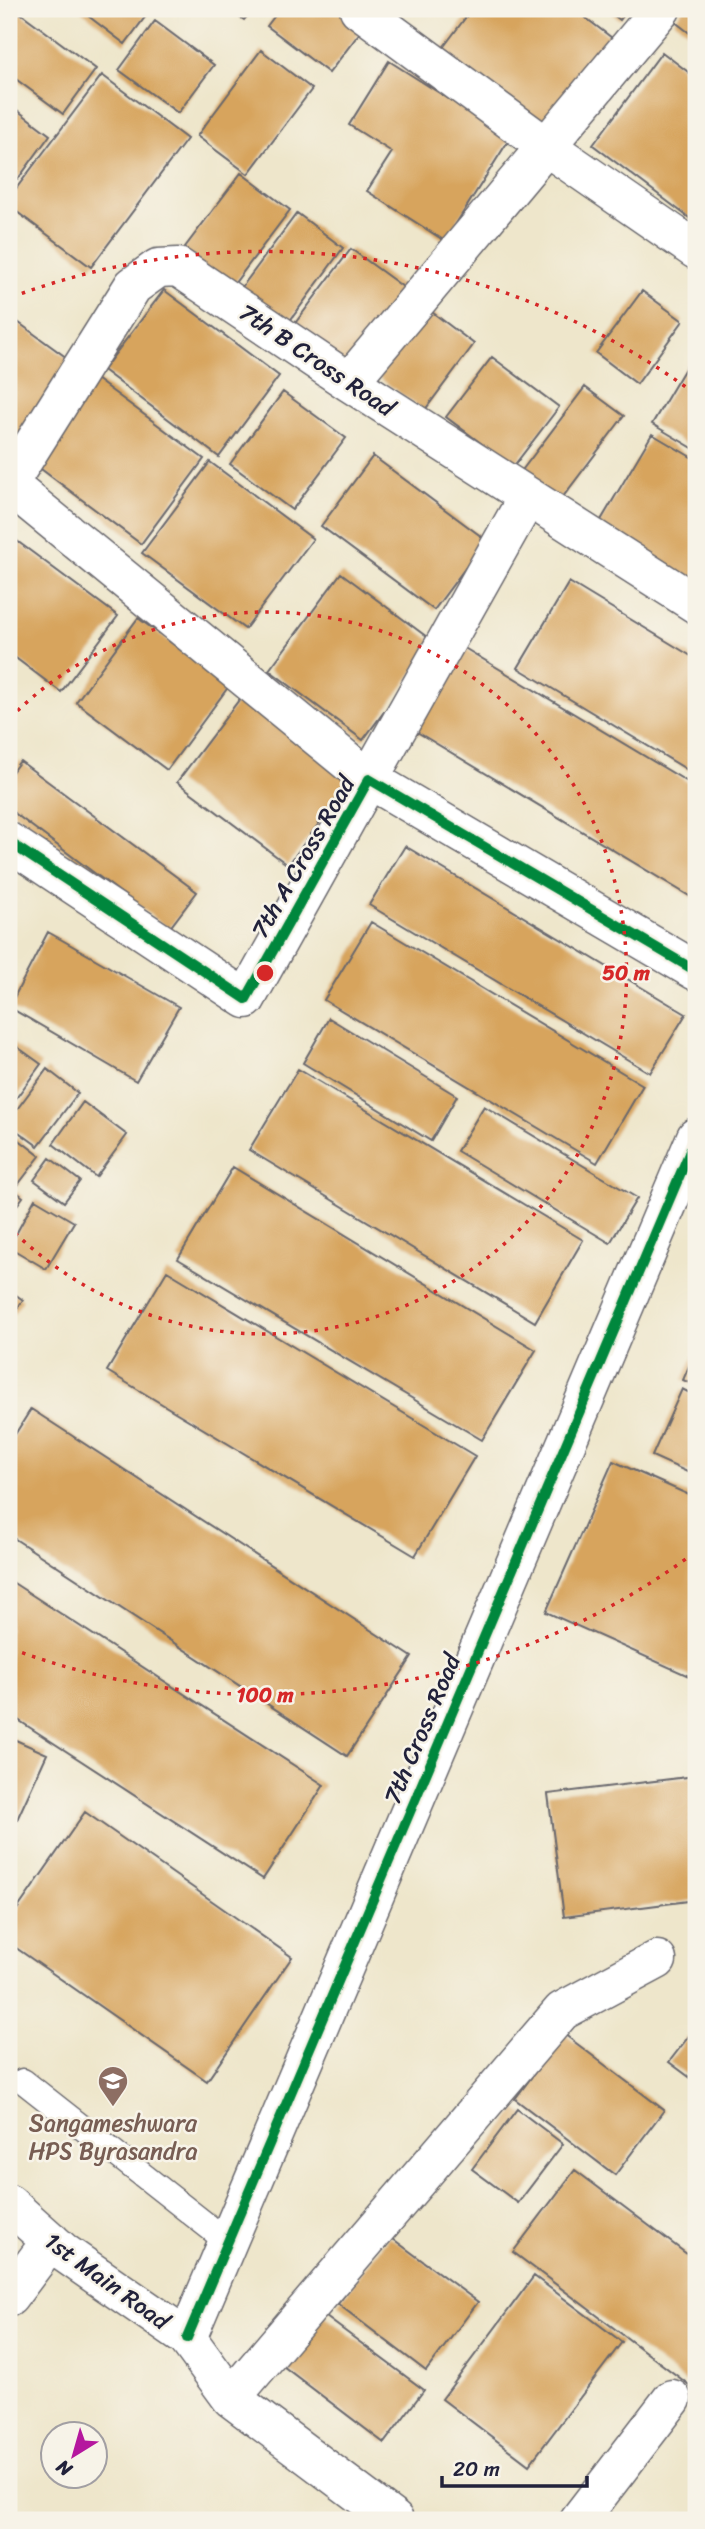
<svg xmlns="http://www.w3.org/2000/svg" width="705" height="2529" viewBox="0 0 705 2529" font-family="Sriracha,sans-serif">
<rect width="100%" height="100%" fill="#f7f3e8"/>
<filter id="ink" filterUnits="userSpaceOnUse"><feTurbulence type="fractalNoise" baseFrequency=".0143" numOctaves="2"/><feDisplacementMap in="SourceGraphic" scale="14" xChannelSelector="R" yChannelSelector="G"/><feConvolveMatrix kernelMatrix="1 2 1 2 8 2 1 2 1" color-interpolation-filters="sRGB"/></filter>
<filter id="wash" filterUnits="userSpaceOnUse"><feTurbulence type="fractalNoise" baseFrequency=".00686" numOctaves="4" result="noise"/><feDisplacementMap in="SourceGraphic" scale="28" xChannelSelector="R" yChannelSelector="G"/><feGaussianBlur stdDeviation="1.57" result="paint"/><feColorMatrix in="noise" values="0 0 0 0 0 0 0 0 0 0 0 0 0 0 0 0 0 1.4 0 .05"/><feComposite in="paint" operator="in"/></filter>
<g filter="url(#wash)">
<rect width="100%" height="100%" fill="#eee6cb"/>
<g id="blocks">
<path fill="#d7a45d" d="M9,9H15L96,69L63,114L9,74Z
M79,9H151L125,44Z
M228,9H253L244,20Z
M280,9H340L364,27L329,73L267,26Z
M472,9H574L612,38L544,130L439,53Z
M606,9H628L620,20Z
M683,9H696V38L674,21Z
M155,21L214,65L178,113L119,70Z
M261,50L312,89L248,174L197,136Z
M662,52L696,78V223L593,145Z
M389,61L510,138L445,241L367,191L392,152L349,125Z
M102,75L187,139L91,267L9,206V198Z
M9,104L50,135L18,179L9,172Z
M241,173L290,210L228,292L179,255Z
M297,213L343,248L286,326L239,291Z
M351,249L410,292L351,370L293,326Z
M164,290L279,376L219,457L103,370Z
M642,291L683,321L637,384L596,353Z
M428,309L474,344L424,411L378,377Z
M15,320L78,366L24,439L9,427V329Z
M696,350V450L652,424Z
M492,357L559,407L513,467L446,417Z
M96,379L204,459L141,544L33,463Z
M585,387L624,416L559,502L520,473Z
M283,392L346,438L292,510L230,464Z
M652,434L696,460V600L591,537Z
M373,456L486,540L434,610L321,526Z
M210,462L313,539L245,629L142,553Z
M17,541L118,616L61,692L9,653V552Z
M341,573L435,643L363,740L269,670Z
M569,582L696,659V775L518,668Z
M138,618L229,686L167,770L76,702Z
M456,643L696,787V900L407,726Z
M242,696L352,779L288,865L177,782Z
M20,761L197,892L169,929L9,809V776Z
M405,846L686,1014L650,1073L369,905Z
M371,922L643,1085L597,1163L324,1000Z
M48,932L179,1007L136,1081L9,1007Z
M329,1018L457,1096L431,1141L303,1063Z
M9,1041L41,1064L9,1108Z
M47,1069L78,1093L38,1146L9,1125V1120Z
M298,1069L583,1240L535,1322L249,1150Z
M83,1102L127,1135L96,1177L53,1144Z
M484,1106L637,1198L610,1243L457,1151Z
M9,1132L40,1156L17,1186L9,1179Z
M50,1158L80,1181L64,1202L34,1180Z
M233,1167L536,1350L482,1440L178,1259Z
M9,1186L23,1197L9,1216Z
M35,1199L74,1222L46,1269L9,1247Z
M167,1271L475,1456L415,1556L107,1371Z
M9,1290L23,1300L9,1320Z
M696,1350V1386L683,1380Z
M682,1389L696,1396V1476L652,1456Z
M31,1409L412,1657L347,1756L9,1535V1444Z
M613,1461L696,1498V1671L693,1678L546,1612Z
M9,1580L324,1785L263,1879L9,1714Z
M9,1737L47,1754L9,1837Z
M696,1776V1900L564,1917L548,1794Z
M85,1812L292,1957L207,2081L9,1943V1921Z
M696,2027V2082L669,2062Z
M564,2034L664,2110L615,2175L515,2099Z
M517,2109L563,2144L518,2203L472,2169Z
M575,2170L696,2261V2390L513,2252Z
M389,2236L478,2302L426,2371L338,2304Z
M534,2276L622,2342L529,2465L442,2399Z
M318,2311L424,2390L384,2443L279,2363Z"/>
</g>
</g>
<g filter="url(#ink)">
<use href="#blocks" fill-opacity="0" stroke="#69676d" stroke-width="2"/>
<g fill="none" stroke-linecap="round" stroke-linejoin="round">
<g stroke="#69676d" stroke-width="27">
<path id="service" d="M23,2081L228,2242"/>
</g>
<g stroke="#69676d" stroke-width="41">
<path id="minor" d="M359,9L547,147L696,250
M349,382L661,9
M9,483L133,286L158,268L178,267L349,382L696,604
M9,485L369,779L527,498
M9,842L246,999L369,779L696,971
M9,2204L63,2252L187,2338L231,2398L394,2520
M9,2297L51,2241
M187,2338L696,1137
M231,2398L562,2011L657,1960
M579,2520L672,2399"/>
</g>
<use href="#service" stroke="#fff" stroke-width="24"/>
<use href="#minor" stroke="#fff" stroke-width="38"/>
<g stroke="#f7f3e8" stroke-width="15">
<path id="cycleway" d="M9,842L246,999L369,779L696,971
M187,2338L696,1137"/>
</g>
<use href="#cycleway" stroke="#00873e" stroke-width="10"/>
</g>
</g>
<g fill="none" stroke="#d62828" stroke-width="3.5" stroke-dasharray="3.5 7">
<path d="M10 718A361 361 0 1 1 10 1228"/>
<path d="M694 1553A722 722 0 0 1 12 1649M12 297A722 722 0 0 1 694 393"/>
</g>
<defs>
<g id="school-pin" transform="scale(1.575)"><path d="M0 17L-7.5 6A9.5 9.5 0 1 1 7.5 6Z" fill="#8d6e63" stroke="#f7f3e8"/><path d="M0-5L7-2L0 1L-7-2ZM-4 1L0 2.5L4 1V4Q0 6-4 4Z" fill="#fff"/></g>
</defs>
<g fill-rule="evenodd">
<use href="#school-pin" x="113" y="2081"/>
</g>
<g text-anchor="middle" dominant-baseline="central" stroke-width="5" stroke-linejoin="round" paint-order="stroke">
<g font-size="24" fill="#22223b" stroke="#f7f3e8">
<text transform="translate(317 360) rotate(34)">7th B Cross Road</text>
<text transform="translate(303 857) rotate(-60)">7th A Cross Road</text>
<text transform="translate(422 1729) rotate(-67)">7th Cross Road</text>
<text transform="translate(107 2281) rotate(36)">1st Main Road</text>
</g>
<g font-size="24" fill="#785e54" stroke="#f7f3e8">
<text x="113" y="2123">Sangameshwara<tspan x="113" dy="28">HPS Byrasandra</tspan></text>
</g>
</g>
<circle cx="265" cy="973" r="10" fill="#d62828" stroke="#f7f3e8" stroke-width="3.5"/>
<g font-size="21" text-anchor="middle" font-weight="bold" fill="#d62828" stroke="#f7f3e8" stroke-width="5" stroke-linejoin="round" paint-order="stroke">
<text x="626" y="980">50 m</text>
<text x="265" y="1702">100 m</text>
</g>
<rect width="705" height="2529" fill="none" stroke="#f7f3e8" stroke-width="35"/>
<g transform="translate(74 2455) rotate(217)"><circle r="33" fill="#f7f3e8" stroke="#a29fa3" stroke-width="2"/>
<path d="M0-5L12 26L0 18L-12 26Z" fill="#b5179e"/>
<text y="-10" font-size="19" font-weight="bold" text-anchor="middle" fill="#22223b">N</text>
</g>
<path d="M442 2476v10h145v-10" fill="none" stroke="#22223b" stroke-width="3.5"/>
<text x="453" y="2476" font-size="21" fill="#22223b" stroke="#f7f3e8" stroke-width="5" paint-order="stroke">20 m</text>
</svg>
